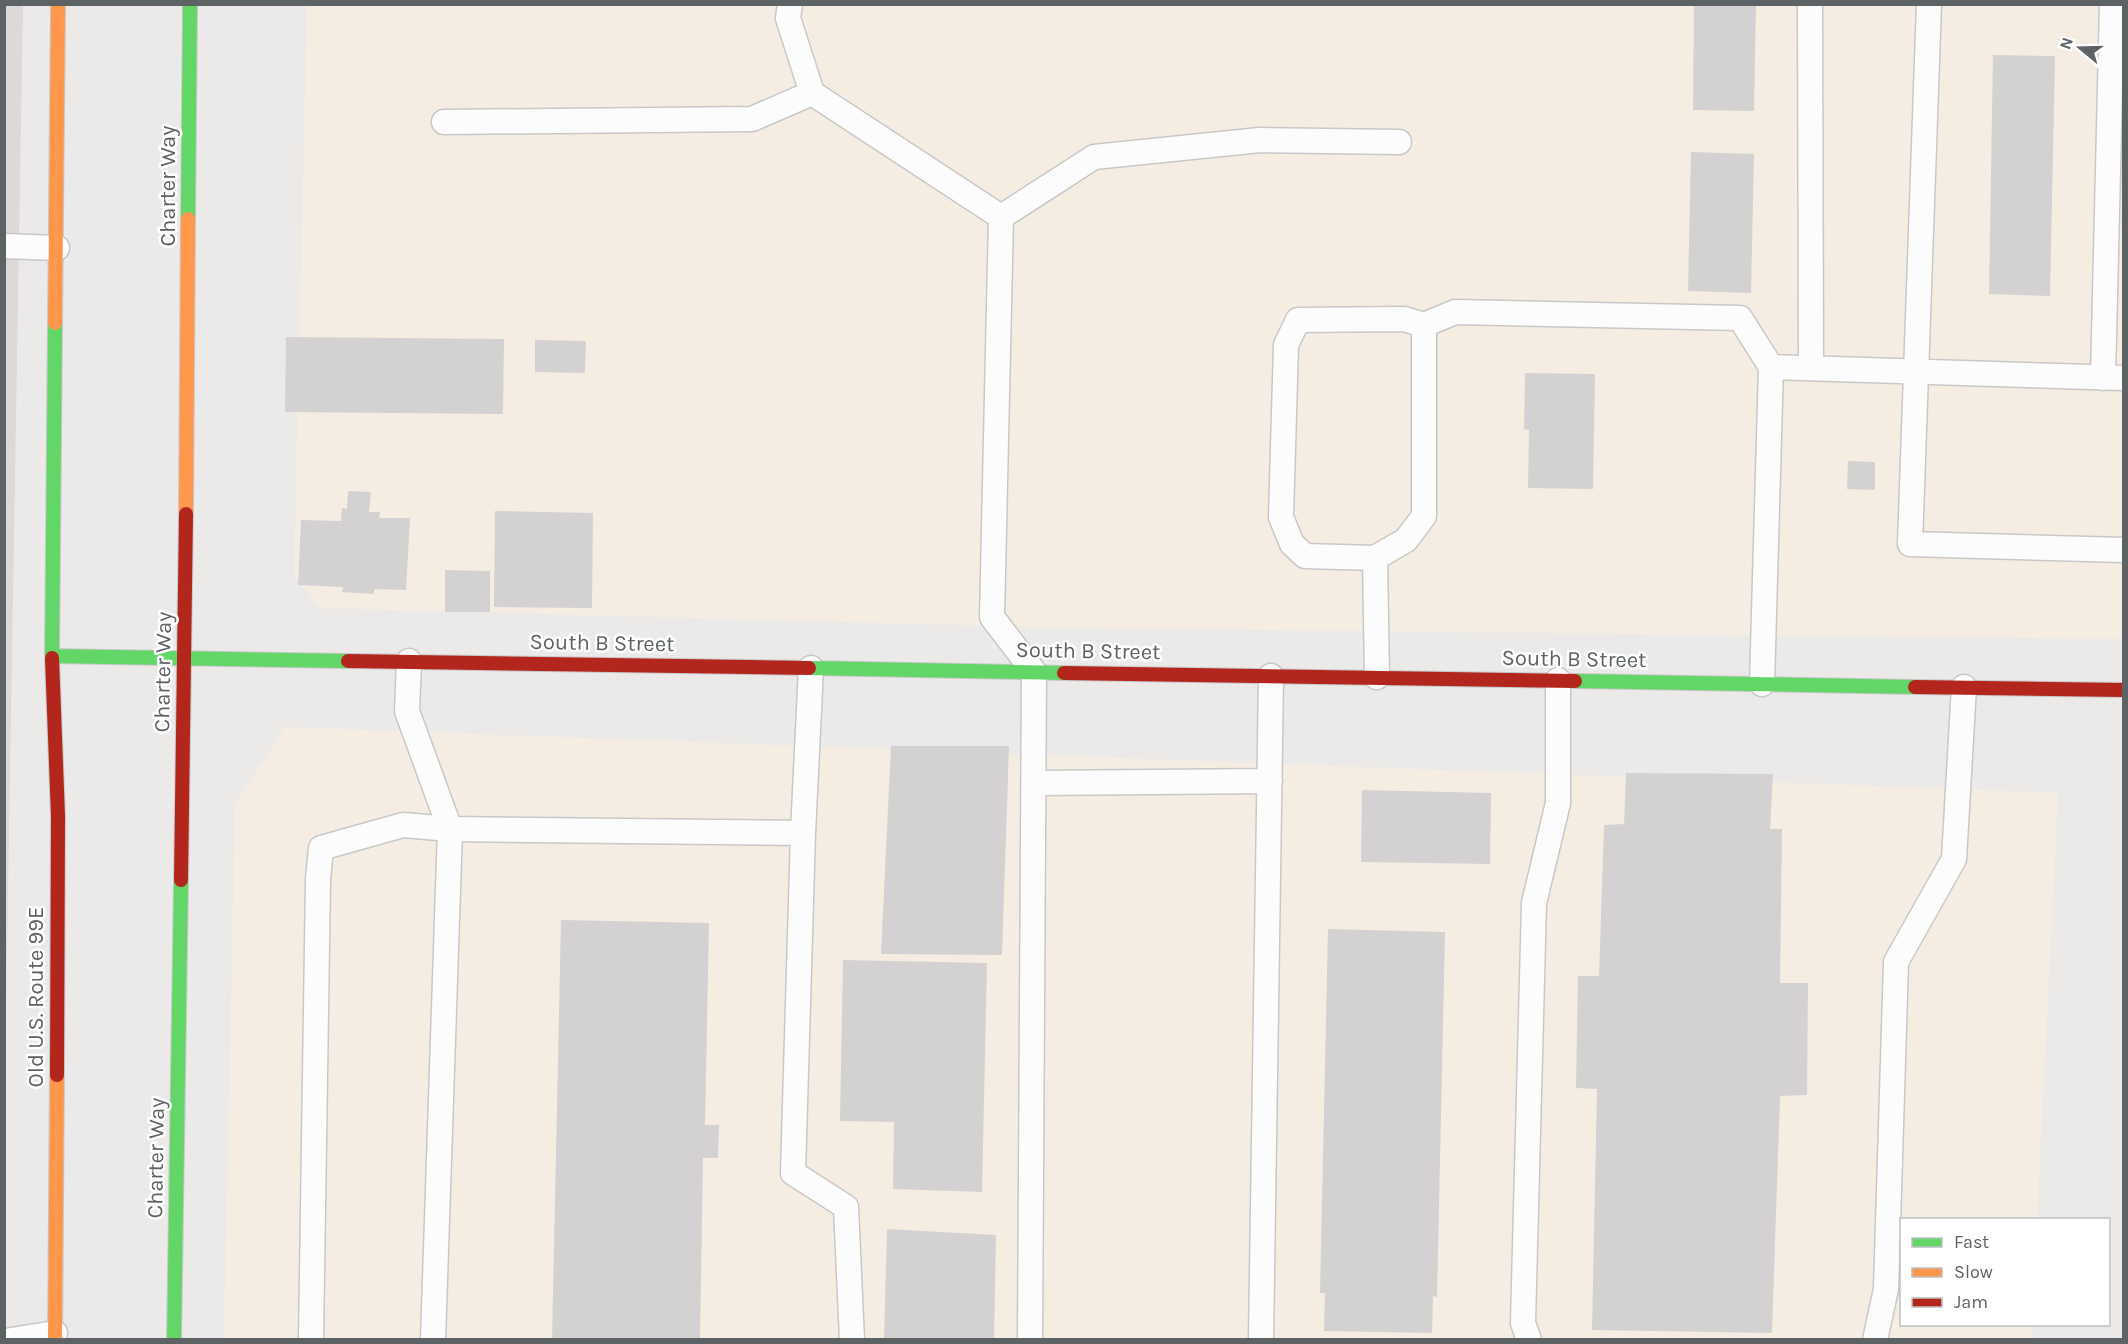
<svg xmlns="http://www.w3.org/2000/svg" width="2128" height="1344" viewBox="0 0 2128 1344" font-family="Karla,sans-serif">
<rect width="100%" height="100%" fill="#eceae8"/>
<path fill="#f5ede2" d="M307,5H2123V639L1077,628L321,608L294,575Z
M285,727L2058,793L2037,1219L1902,1220V1324L2032,1325V1339L224,1340L235,805Z"/>
<path fill="#dcd9d8" d="M23,4V5L5,1067L4,5Z"/>
<path fill="#d3d1d1" d="M1694,4H1756L1754,111L1693,110Z
M1993,55L2055,56L2050,296L1989,294Z
M1691,152L1754,154L1751,293L1688,291Z
M286,337L504,339L503,414L285,412Z
M535,340L586,341L585,373L535,372Z
M1525,373L1595,374L1593,489L1528,488L1529,430L1524,429Z
M1848,461L1875,462V490L1847,489Z
M348,491L371,492L369,512H380L379,518H410L406,590L374,589V594L342,592L343,587L298,585L301,520L341,521L342,508L347,509Z
M495,511L593,513L592,608L494,607Z
M445,570L490,571V612H445Z
M891,746H1009L1002,955L881,954Z
M1626,773L1773,774L1770,829H1782L1780,983H1808L1807,1095L1780,1096L1772,1333L1592,1330L1597,1089L1576,1088L1578,976H1599L1604,825L1624,824Z
M1362,790L1491,793L1490,864L1361,862Z
M561,920L709,923L705,1125H719L718,1158H703L700,1340H552Z
M1328,929L1445,932L1437,1297L1433,1296L1432,1333L1324,1331L1325,1293H1320Z
M843,960L987,963L982,1192L893,1189L894,1122L840,1121Z
M887,1229L996,1235L994,1340H884Z"/>
<g fill="none" stroke-linecap="round" stroke-linejoin="round">
<g stroke="#c9c8c8" stroke-width="27">
<path id="lane" d="M790,4L788,18L812,93L1001,217L992,617L1034,672L1030,1340
M1810,4L1811,368
M1929,4L1910,544L2124,550
M444,122L752,119L812,93
M1001,217L1094,157L1260,140L1399,142
M4,246L57,248
M1424,325L1455,312L1740,318L1771,367
M2103,378L2112,4
M1375,558L1305,556L1292,544L1281,517L1286,345L1298,320L1404,319L1424,325V516L1406,540L1375,558L1377,677
M409,661L407,711L450,829L433,1340
M811,668L803,833L793,1173L846,1207L852,1340
M1762,684L1771,367L2124,378
M1035,783L1270,781
M11,1340L55,1333
M311,1340L318,879L321,848L403,825L450,829L803,833
M1261,1340L1271,676
M1529,1340L1523,1323L1534,903L1558,803V680
M1875,1340L1886,1289L1896,962L1954,859L1964,687"/>
</g>
<g stroke="#c8c8c8" stroke-width="16">
<path id="fast" d="M188,219L190,4
M52,656L348,661
M52,658L55,323
M809,668L1064,673
M1575,681L1915,687
M174,1340L181,880"/>
</g>
<g stroke="#c8c8c8" stroke-width="16">
<path id="slow" d="M55,323L58,4
M186,514L188,219
M55,1340L57,1075"/>
</g>
<g stroke="#c8c8c8" stroke-width="16">
<path id="jam" d="M52,658L58,816L57,1075
M348,661L809,668
M1064,673L1575,681
M1915,687L2124,690
M181,880L186,514"/>
</g>
<use href="#lane" stroke="#fcfcfc" stroke-width="24"/>
<use href="#fast" stroke="#63d668" stroke-width="14"/>
<use href="#slow" stroke="#ff974d" stroke-width="14"/>
<use href="#jam" stroke="#b3261e" stroke-width="14"/>
</g>
<g text-anchor="middle" dominant-baseline="central" stroke-width="5" stroke-linejoin="round" paint-order="stroke">
<g font-size="22" fill="#5d6265" stroke="#fff">
<text transform="translate(168 186) rotate(-90)">Charter Way</text>
<text transform="translate(602 643) rotate(1)">South B Street</text>
<text transform="translate(1088 651) rotate(1)">South B Street</text>
<text transform="translate(1574 659) rotate(1)">South B Street</text>
<text transform="translate(163 672) rotate(-89)">Charter Way</text>
<text transform="translate(36 997) rotate(-90)">Old U.S. Route 99E</text>
<text transform="translate(156 1158) rotate(-89)">Charter Way</text>
</g>
</g>
<rect width="2128" height="1344" fill="none" stroke="#5d6265" stroke-width="12"/>
<rect x="1900" y="1218" width="210" height="108" fill="#ffffff" stroke="#bec0c1" stroke-width="1.5"/>
<rect x="1912" y="1238" width="30" height="9" fill="#63d668" stroke="#bec0c1" stroke-width="1.5"/>
<text x="1954" y="1248" font-size="18" fill="#5d6265">Fast</text>
<rect x="1912" y="1268" width="30" height="9" fill="#ff974d" stroke="#bec0c1" stroke-width="1.5"/>
<text x="1954" y="1278" font-size="18" fill="#5d6265">Slow</text>
<rect x="1912" y="1298" width="30" height="9" fill="#b3261e" stroke="#bec0c1" stroke-width="1.5"/>
<text x="1954" y="1308" font-size="18" fill="#5d6265">Jam</text>
<g transform="translate(2080 48) rotate(289)" stroke="#ffffff" stroke-width="4.5" paint-order="stroke">
<path d="M0-4.5L10 22L0 15L-10 22Z" fill="#5d6265"/>
<text y="-9" font-size="16" font-weight="bold" text-anchor="middle" fill="#5d6265">N</text>
</g>
</svg>
